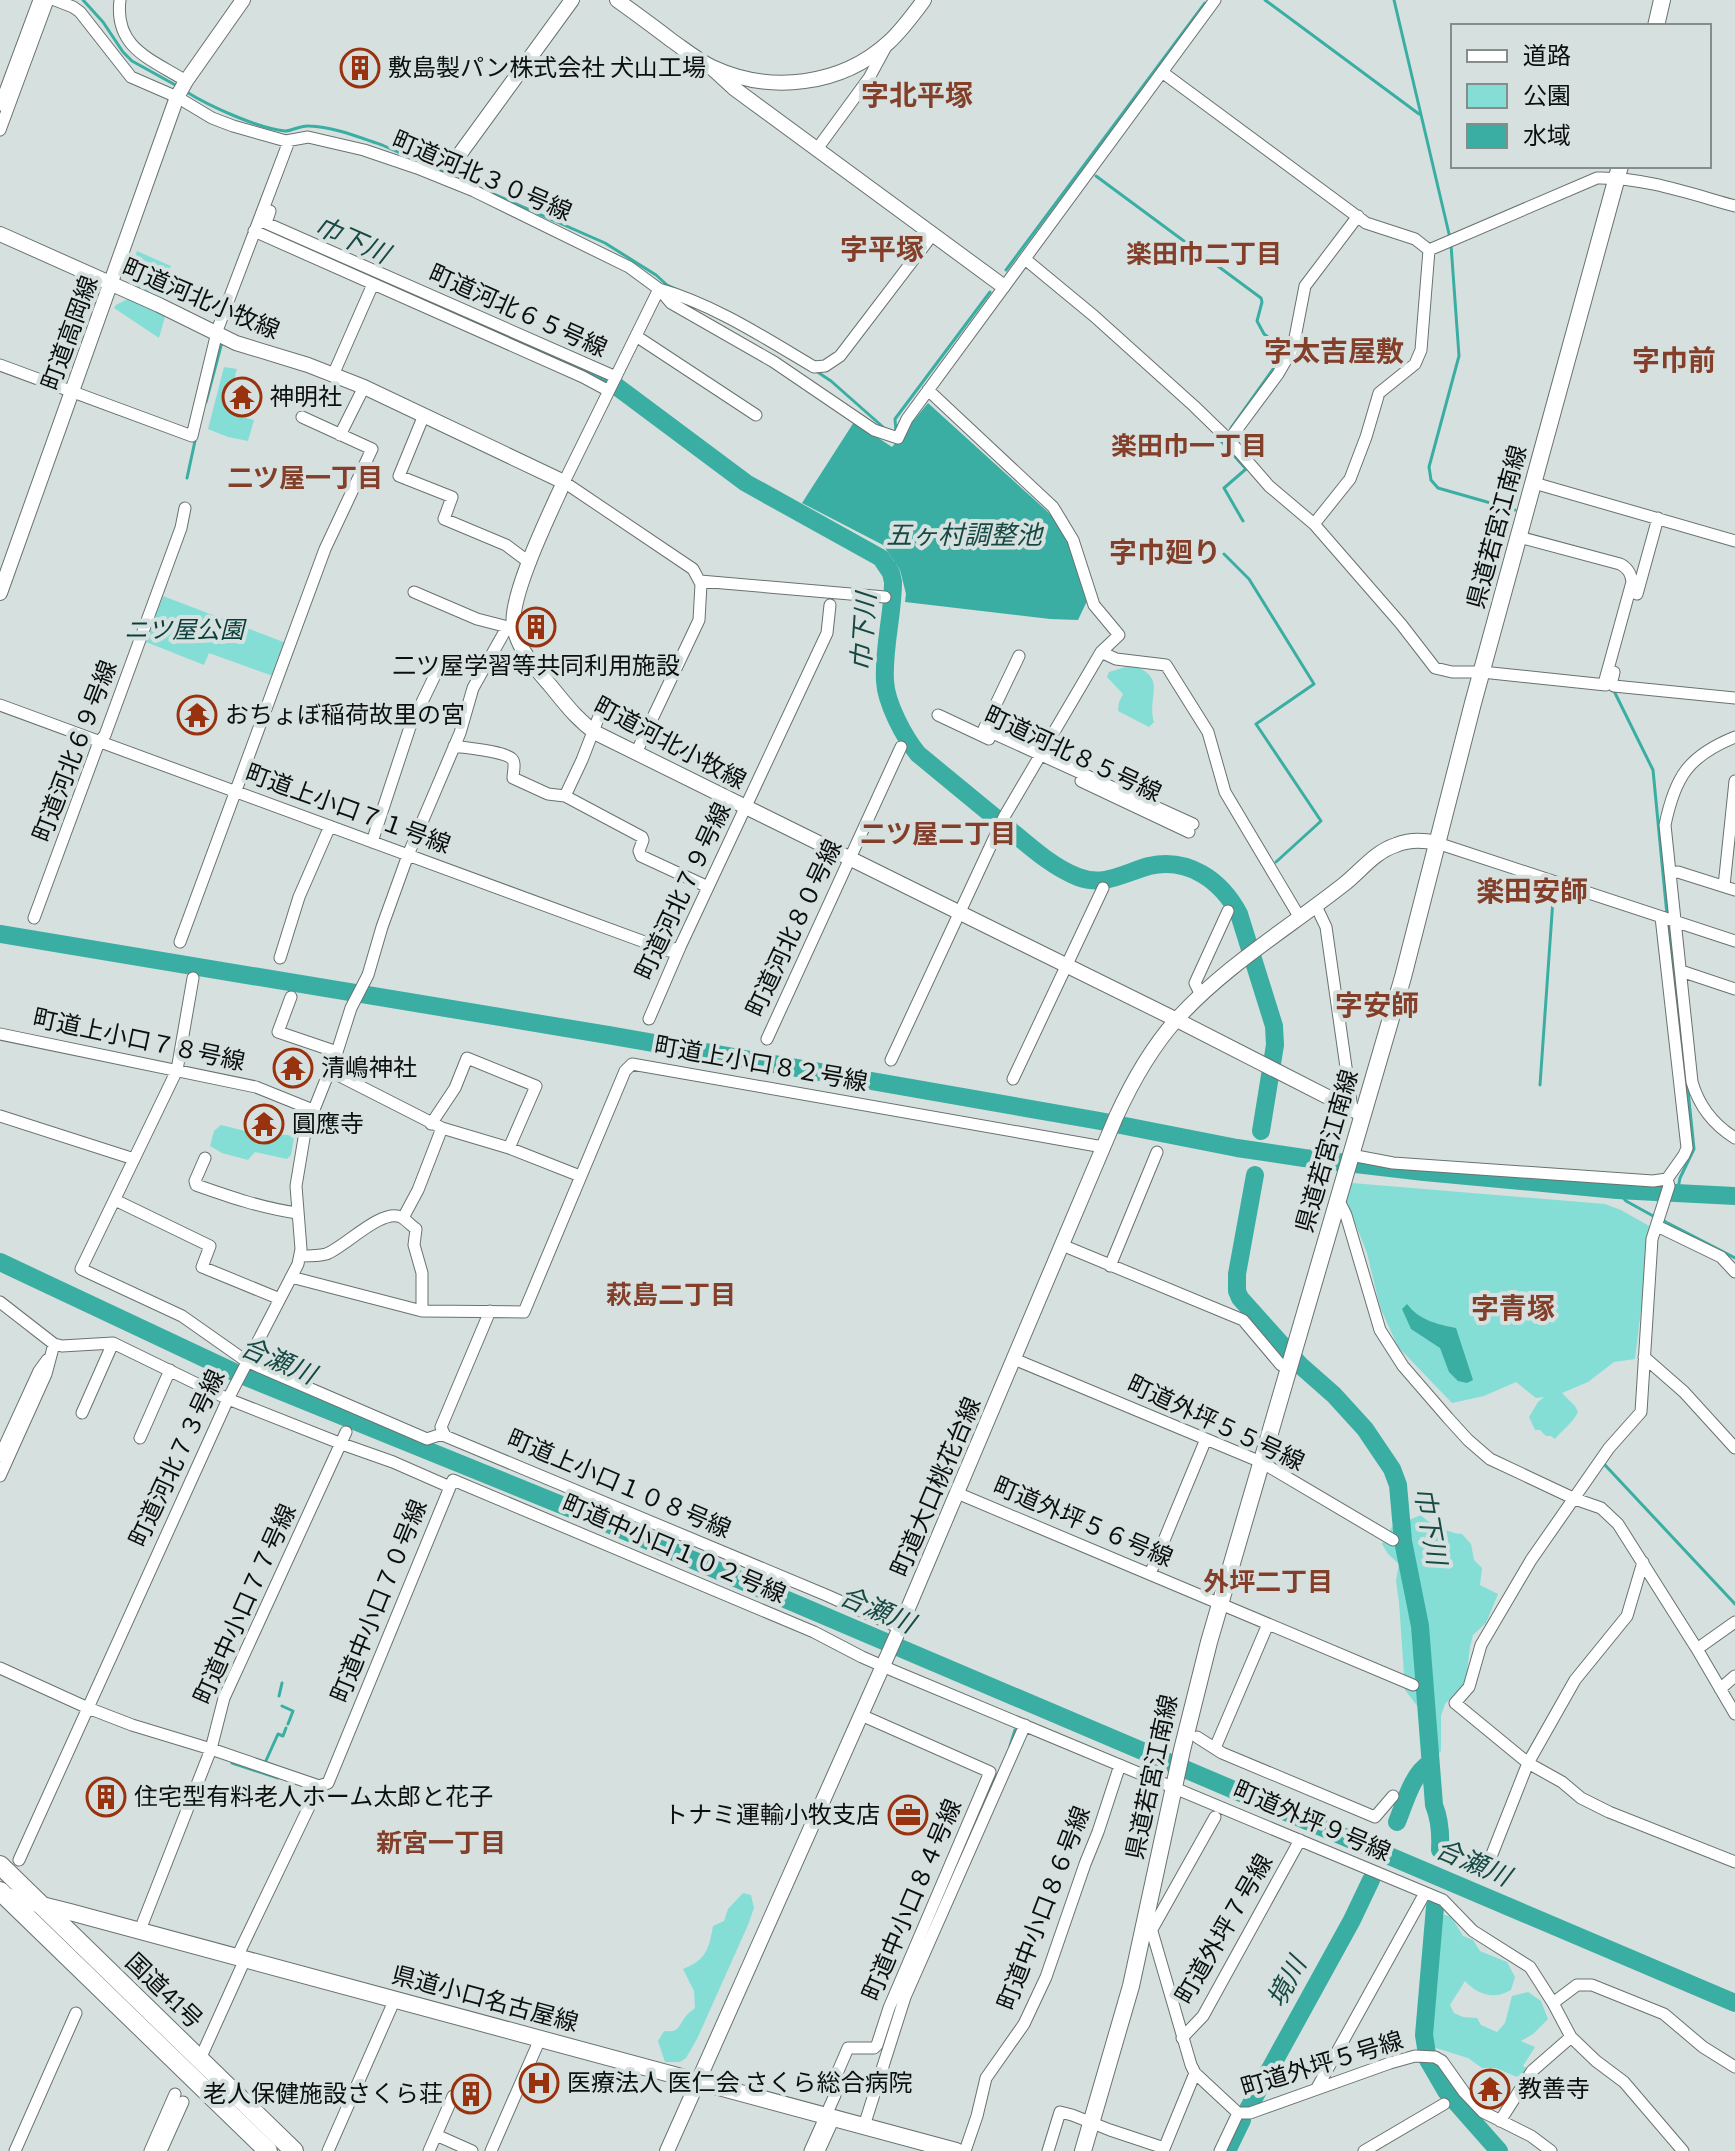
<svg xmlns="http://www.w3.org/2000/svg" width="1735" height="2151" viewBox="0 0 1735 2151" font-family="Bitter,'Noto Sans JP',serif">
<rect width="100%" height="100%" fill="#d6e1df"/>
<path fill="#84ded5" d="M137,251L171,266L161,292L162,300L134,286L128,276Z
M131,297L166,313L159,338L114,308L116,305Z
M224,367L237,369L227,404L232,414L254,420L248,441L228,437L208,429Z
M163,596L286,643L273,676L209,653L204,665L146,642Z
M1132,665C1169,678 1146,696 1154,722L1149,727L1118,711L1119,702L1123,694L1107,677L1109,672Z
M221,1125L245,1131L261,1141L270,1132C277,1136 285,1133 294,1137L291,1155L287,1159L255,1152L248,1160L222,1153L210,1146L214,1131Z
M1352,1183L1605,1204L1621,1210L1651,1227L1635,1359L1614,1362L1588,1382L1562,1393L1575,1406L1578,1412C1571,1425 1564,1428 1555,1439L1551,1436H1546L1540,1430H1535L1529,1417L1538,1402L1544,1397L1536,1398L1516,1382L1484,1396L1452,1403L1398,1347L1380,1307L1367,1253L1345,1198Z
M1421,1515C1429,1524 1451,1534 1462,1534L1471,1544L1474,1560L1482,1568L1480,1585L1498,1594L1486,1623L1473,1635L1470,1647L1466,1679L1462,1686L1445,1704L1441,1716V1751L1425,1769L1418,1707L1405,1690L1399,1602L1396,1581L1399,1564L1388,1554L1382,1544L1392,1527Z
M743,1893L751,1895L754,1908L748,1925L697,2039L686,2058L680,2062H665L658,2041L664,2031C680,2033 678,2026 686,2016C686,2015 694,2009 695,2008L694,1991L683,1969C706,1960 709,1949 713,1926L724,1921L728,1909Z
M1443,1915L1451,1916L1463,1936L1473,1940L1480,1951L1507,1962L1515,1977L1511,1990C1494,2000 1478,1995 1465,1981L1450,2005L1454,2013L1463,2017L1477,2018L1481,2025L1497,2032L1505,2023L1512,1996L1528,1992L1541,2001L1548,2019L1533,2034L1521,2041L1535,2047L1523,2066L1530,2070L1525,2075L1517,2077L1496,2068H1482L1468,2058L1423,2044C1416,2010 1424,1957 1429,1921Z"/>
<path fill="#3baea4" d="M928,403L1048,512L1064,529L1088,599L1078,620L1050,619L905,602L906,594L900,570L883,545L802,503L854,422L892,447Z
M1407,1304C1419,1320 1436,1324 1456,1328L1473,1380L1467,1383L1458,1381L1449,1372L1440,1348L1411,1329L1402,1309Z"/>
<g fill="none" stroke-linecap="round" stroke-linejoin="round">
<path stroke="#3baea4" stroke-width="3" d="M83,0L103,22L123,52L132,61L179,87
M1265,0L1419,114
M1394,0L1450,238
M185,91C209,106 257,128 285,131C293,131 300,125 309,126C334,127 358,137 382,145L605,243L656,275L667,285L678,290
M1096,176L1261,298L1262,302L1257,321L1264,334L1286,351L1231,428
M1451,245L1459,356L1429,467L1431,480L1438,488L1515,510
M1006,270L1205,3
M816,371L831,381L883,427
M206,402L222,342
M896,432L895,419L990,292
M1221,441L1246,469L1224,488L1243,521
M187,478L195,441L194,440
M1224,554L1249,579L1314,684L1256,724L1321,821L1276,862
M893,582L895,563
M1613,689L1653,770L1667,915
M1668,922L1685,1070
M1540,1085L1554,885
M1617,1190L1626,1201L1655,1217
M1677,1193L1680,1178L1694,1149L1687,1081
M1662,1220L1735,1258
M1605,1465L1735,1604
M279,1696L282,1683
M282,1706L293,1711L288,1724
M1010,1746L1015,1730
M232,1763L278,1778
M264,1765L278,1734L283,1736L286,1728
M949,1880L991,1789"/>
<path stroke="#3baea4" stroke-width="18" d="M261,228L616,386L746,483L881,558L891,573L893,582C893,615 883,648 885,681C886,703 904,737 918,754C946,777 975,801 1003,824C1026,843 1050,866 1078,877C1104,887 1124,873 1149,866C1188,857 1221,880 1239,914L1274,1026L1275,1045L1261,1131
M0,934L608,1035L1100,1121L1237,1148L1304,1158L1424,1172L1617,1190L1735,1196
M1255,1175L1237,1274V1291L1240,1298L1300,1365L1334,1395L1365,1429L1392,1469L1398,1485L1403,1541L1420,1626L1434,1805C1440,1820 1441,1833 1440,1850
M0,1262L236,1373L606,1523L1735,2003
M1397,1822C1405,1803 1412,1774 1430,1763
M1435,1907L1424,2035L1428,2060L1446,2091L1499,2151
M1248,2109L1352,1920L1371,1880
M1227,2151L1242,2120"/>
<g stroke="#697270" stroke-width="13">
<path id="minor" d="M55,0L73,7L80,12L131,77L177,97L212,118L233,126L286,141L308,137L364,150L417,168L474,191L629,267L659,289L671,303L774,362L874,430L898,438L907,419L1215,0
M120,0C114,48 151,59 186,81
M1162,72L1366,223L1415,239L1429,250
M0,105L39,0
M0,130L48,0
M817,149L869,78L888,43
M270,211L266,223L616,377
M254,231L583,377L609,391
M1429,250L1597,178C1644,177 1691,194 1735,206
M1025,259L1094,316L1194,406L1229,440L1269,486L1314,524L1401,624L1435,668L1452,672H1482L1606,685L1605,680L1632,582C1631,573 1628,568 1620,564L1519,537
M636,336L756,415
M0,365L192,436L218,328L289,141
M333,375L373,284
M424,415L399,476L452,497L444,519L506,545L530,563
M340,435L364,387
M1229,440L1278,374L1293,348L1305,286L1358,216
M1534,483L1735,541
M1314,524L1350,479L1366,437L1379,393L1415,364L1421,350L1429,250
M700,581L885,597
M414,592L477,619L508,627
M1637,594L1658,518
M1101,652L1116,659L1166,665L1208,732L1225,792L1300,918
M1019,656L984,729L1193,824
M1614,672L1612,681L1614,686L1735,698
M0,705L669,951L680,947
M938,715L989,739
M1735,737C1688,756 1675,777 1665,825L1692,1082C1699,1106 1714,1125 1735,1138
M454,746C466,748 504,751 512,759C516,763 513,772 513,778L548,794L565,796L642,837L643,840L639,851L641,856L708,887
M636,753L699,620L701,584L693,569L564,482L659,289C713,304 765,338 814,367L825,366L840,356L933,234
M1081,781L1189,832
M565,796L582,760L601,711
M372,842L410,727L439,667
M1437,843L1735,941
M1671,873L1678,872L1735,890
M1724,886L1735,781
M1316,906L1326,927L1352,1109
M1661,917L1687,1148L1684,1155L1667,1179L1669,1186L1652,1239L1641,1412L1609,1448L1531,1560L1481,1645L1469,1687L1455,1703L1528,1763L1562,1782L1581,1798L1609,1812L1735,1862
M34,918L99,742L105,735L181,528L185,508
M180,942L325,549L372,449L302,417
M280,958L299,897L330,826
M1681,971L1735,989
M193,978L177,1070L81,1269L182,1316L246,1361L427,1439L442,1434
M1201,995L1195,983L1228,911
M291,997L278,1032L337,1052
M649,1019L680,947L827,633L830,605
M0,1034L256,1087L313,1110
M767,1039L901,747
M891,1060L1004,817L1101,652L1119,635L1094,605L1073,540L1053,507L928,390
M330,1071L442,1128L509,1148L580,1176
M1013,1079L1103,888
M0,1116L134,1159
M431,1124L455,1088L467,1058L536,1086L509,1148
M1351,1155L1393,1163L1653,1181L1667,1179
M205,1158L195,1181L196,1185C230,1197 262,1208 297,1213
M1338,1199L1346,1215L1380,1330L1403,1366L1448,1418L1468,1440L1490,1459L1575,1499L1601,1508L1618,1524L1697,1649L1735,1714
M115,1200L210,1246L202,1267L280,1299
M403,1218L418,1190L442,1128
M1657,1226L1721,1257L1735,1272
M1062,1245L1243,1320L1281,1365L1288,1368
M300,1256C309,1256 319,1256 326,1254C344,1248 381,1208 401,1217C405,1219 412,1226 416,1229L414,1245L422,1273V1311
M1110,1266L1157,1152
M291,1277L422,1311L524,1312L625,1071L632,1064L1103,1147
M0,1302L54,1344L62,1346L113,1343L228,1399L342,1444L393,1462L450,1487L328,1783L319,1786L237,1957
M490,1311L441,1427L445,1436L826,1595L900,1628
M1644,1357L1684,1392L1735,1448
M1014,1359L1261,1462L1393,1540
M82,1413L113,1343
M140,1438L170,1370
M0,1456L39,1371L47,1360
M0,1476L46,1374L54,1344
M450,1487L453,1480L814,1632L862,1657L894,1671L1443,1900L1473,1931L1530,1967L1553,2003L1571,2037L1596,2061L1624,2082L1683,2151
M957,1493L1413,1685
M1150,1574L1206,1439
M1697,1649L1735,1622
M0,1668L88,1708L132,1725L211,1749L319,1786
M1720,1689L1735,1676
M1197,1737L1222,1753L1375,1817L1393,1796
M1215,1748L1268,1624
M19,1860L228,1399L298,1264L301,1249L296,1186L305,1132L337,1052L351,1008L368,975L382,927L408,855L460,733L473,688L505,631L513,624
M1485,1872L1528,1763L1575,1680L1627,1616L1643,1562
M1146,1924L1151,1928L1191,2065L1195,2073L1238,2113H1250L1390,2063L1415,2056L1435,2057L1442,2061L1464,2092L1483,2112L1531,2136L1551,2151
M140,1930L211,1749L224,1698L346,1432
M1151,1931L1215,1817
M1553,2003L1577,1985H1592L1664,2014L1703,2047L1735,2067
M1182,2038L1203,2016L1300,1840
M200,2059L242,1966
M1317,2088L1425,1893
M1500,2121L1532,2071L1571,2037
M864,2126L905,1997L1025,1725
M436,2135L472,2151
M15,2151L76,2013
M150,2151L175,2094
M161,2151L183,2102
M328,2151L395,1999
M429,2151L453,2096
M491,2151L540,2039
M810,2151L835,2095L832,2085L848,2048H874L877,2045L889,2008L990,1772L861,1715
M819,2151L834,2118
M965,2151L977,2116L986,2078L1024,2024L1046,1977L1085,1864L1098,1832L1120,1765
M1048,2151L1060,2112L1072,2115L1110,2130L1164,2148
M1163,2151L1195,2073
M1220,2151L1238,2113
M1364,2151L1444,2104"/>
</g>
<g stroke="#697270" stroke-width="16">
<path id="tertiary" d="M617,0C635,13 653,26 671,40C684,49 697,60 712,67C770,94 841,86 889,42C902,30 913,15 924,0
M711,67L735,89L1003,286
M454,162L572,0
M0,234L159,305L236,343L308,365L364,387L564,482C551,511 508,598 514,627C518,649 535,668 549,684C564,702 576,719 596,733L1177,1020L1363,1115
M0,593L177,97L186,81L243,0
M667,2151L898,1632L1116,1117C1132,1082 1151,1048 1177,1019C1225,966 1287,929 1343,885C1360,872 1374,852 1396,845C1410,839 1423,840 1437,843"/>
</g>
<g stroke="#697270" stroke-width="18">
<path id="secondary" d="M1656,26L1662,0
M2,1895L70,1912L956,2151
M1083,2151L1131,1986L1182,1750L1209,1642L1403,977L1473,703L1620,166"/>
</g>
<g stroke="#697270" stroke-width="20">
<path id="trunk" d="M0,1865L294,2151
M0,1891L268,2151"/>
</g>
<use href="#minor" stroke="#fff" stroke-width="11"/>
<use href="#tertiary" stroke="#fff" stroke-width="14"/>
<use href="#secondary" stroke="#fff" stroke-width="16"/>
<use href="#trunk" stroke="#fff" stroke-width="18"/>
</g>
<defs>
<g id="building-ring" transform="scale(2)"><circle r="9.5" fill="#d6e1df" stroke="#99320e" stroke-width="1.5"/><path d="M-4-6H4V6H1V3H-1V6H-4ZM-2.5-4.3h1.7v1.8h-1.7ZM.8-4.3h1.7v1.8H.8ZM-2.5-1h1.7V.8h-1.7ZM.8-1h1.7V.8H.8Z" fill="#99320e"/></g>
<g id="temple-ring" transform="scale(2)"><circle r="9.5" fill="#d6e1df" stroke="#99320e" stroke-width="1.5"/><path d="M0-6L5-2H3V0L6.5 2.5H4V6H1.5V3h-3V6H-4V2.5H-6.5L-3 0V-2H-5Z" fill="#99320e"/></g>
<g id="office-ring" transform="scale(2)"><circle r="9.5" fill="#d6e1df" stroke="#99320e" stroke-width="1.5"/><path d="M-6-3h4V-5.5h4V-3h4V5H-6ZM-1-4.5V-3h2v-1.5ZM-6 0V1H6V0Z" fill="#99320e"/></g>
<g id="hospital-ring" transform="scale(2)"><circle r="9.5" fill="#d6e1df" stroke="#99320e" stroke-width="1.5"/><path d="M-5-5h3v3.5h4V-5h3V5h-3V1.5h-4V5h-3Z" fill="#99320e"/></g>
</defs>
<g fill-rule="evenodd">
<use href="#building-ring" x="360" y="68"/>
<use href="#temple-ring" x="242" y="397"/>
<use href="#building-ring" x="536" y="627"/>
<use href="#temple-ring" x="197" y="715"/>
<use href="#temple-ring" x="293" y="1068"/>
<use href="#temple-ring" x="264" y="1124"/>
<use href="#building-ring" x="106" y="1797"/>
<use href="#office-ring" x="908" y="1815"/>
<use href="#hospital-ring" x="539" y="2083"/>
<use href="#temple-ring" x="1490" y="2089"/>
<use href="#building-ring" x="471" y="2094"/>
</g>
<g text-anchor="middle" dominant-baseline="central" stroke-width="8" stroke-linejoin="round" paint-order="stroke">
<g font-size="24" fill="#0b0f0e" stroke="#d6e1df" text-anchor="start">
<text x="388" y="68">敷島製パン株式会社 犬山工場</text>
<text x="270" y="397">神明社</text>
<text x="536" y="666" text-anchor="middle">二ツ屋学習等共同利用施設</text>
<text x="225" y="715">おちょぼ稲荷故里の宮</text>
<text x="321" y="1068">清嶋神社</text>
<text x="292" y="1124">圓應寺</text>
<text x="134" y="1797">住宅型有料老人ホーム太郎と花子</text>
<text x="880" y="1815" text-anchor="end">トナミ運輸小牧支店</text>
<text x="567" y="2083">医療法人 医仁会 さくら総合病院</text>
<text x="1518" y="2089">教善寺</text>
<text x="443" y="2094" text-anchor="end">老人保健施設さくら荘</text>
</g>
<g font-size="24" fill="#0b0f0e" stroke="#d6e1df">
<text transform="translate(482 176) rotate(23)">町道河北３０号線</text>
<text transform="translate(201 299) rotate(23)">町道河北小牧線</text>
<text transform="translate(518 311) rotate(24)">町道河北６５号線</text>
<text transform="translate(70 333) rotate(-70)">町道高岡線</text>
<text transform="translate(1497 527) rotate(-75)">県道若宮江南線</text>
<text transform="translate(670 743) rotate(28)">町道河北小牧線</text>
<text transform="translate(75 751) rotate(-69)">町道河北６９号線</text>
<text transform="translate(1073 754) rotate(25)">町道河北８５号線</text>
<text transform="translate(348 809) rotate(20)">町道上小口７１号線</text>
<text transform="translate(683 891) rotate(-65)">町道河北７９号線</text>
<text transform="translate(794 928) rotate(-65)">町道河北８０号線</text>
<text transform="translate(139 1040) rotate(12)">町道上小口７８号線</text>
<text transform="translate(761 1064) rotate(10)">町道上小口８２号線</text>
<text transform="translate(1327 1151) rotate(-74)">県道若宮江南線</text>
<text transform="translate(1216 1423) rotate(25)">町道外坪５５号線</text>
<text transform="translate(177 1458) rotate(-65)">町道河北７３号線</text>
<text transform="translate(619 1484) rotate(23)">町道上小口１０８号線</text>
<text transform="translate(936 1487) rotate(-67)">町道大口桃花台線</text>
<text transform="translate(1083 1522) rotate(23)">町道外坪５６号線</text>
<text transform="translate(674 1549) rotate(23)">町道中小口１０２号線</text>
<text transform="translate(379 1601) rotate(-68)">町道中小口７０号線</text>
<text transform="translate(245 1604) rotate(-66)">町道中小口７７号線</text>
<text transform="translate(1152 1777) rotate(-78)">県道若宮江南線</text>
<text transform="translate(1312 1821) rotate(23)">町道外坪９号線</text>
<text transform="translate(912 1900) rotate(-67)">町道中小口８４号線</text>
<text transform="translate(1044 1908) rotate(-69)">町道中小口８６号線</text>
<text transform="translate(1224 1929) rotate(-60)">町道外坪７号線</text>
<text transform="translate(164 1991) rotate(44)">国道41号</text>
<text transform="translate(485 1999) rotate(15)">県道小口名古屋線</text>
<text transform="translate(1322 2064) rotate(-17)">町道外坪５号線</text>
</g>
<g font-size="24" font-style="italic" fill="#083d39" stroke="#d6e1df">
<text x="184" y="630">ニツ屋公園</text>
</g>
<g font-size="26" font-style="italic" fill="#174944" stroke="#d6e1df">
<text transform="translate(352 240) rotate(24)">巾下川</text>
<text x="964" y="535">五ヶ村調整池</text>
<text transform="translate(864 632) rotate(-86)">巾下川</text>
<text transform="translate(278 1361) rotate(23)">合瀬川</text>
<text transform="translate(1430 1526) rotate(80)">巾下川</text>
<text transform="translate(877 1610) rotate(23)">合瀬川</text>
<text transform="translate(1473 1863) rotate(23)">合瀬川</text>
<text transform="translate(1287 1982) rotate(-62)">境川</text>
</g>
<g font-size="26" font-weight="bold" fill="#843f2b" stroke="#d6e1df">
<text x="1204" y="254">楽田巾二丁目</text>
<text x="1189" y="446">楽田巾一丁目</text>
<text x="305" y="478">二ツ屋一丁目</text>
<text x="938" y="834">二ツ屋二丁目</text>
<text x="671" y="1295">萩島二丁目</text>
<text x="1268" y="1582">外坪二丁目</text>
<text x="441" y="1843">新宮一丁目</text>
</g>
<g font-size="28" font-weight="bold" fill="#843f2b" stroke="#d6e1df">
<text x="917" y="95">字北平塚</text>
<text x="882" y="249">字平塚</text>
<text x="1334" y="351">字太吉屋敷</text>
<text x="1674" y="360">字巾前</text>
<text x="1165" y="552">字巾廻り</text>
<text x="1532" y="891">楽田安師</text>
<text x="1377" y="1005">字安師</text>
<text x="1513" y="1308">字青塚</text>
</g>
</g>
<rect x="1451" y="24" width="260" height="144" fill="#d6e1df" stroke="#858d8b" stroke-width="2"/>
<rect x="1467" y="50" width="40" height="12" fill="#ffffff" stroke="#858d8b" stroke-width="2"/>
<text x="1523" y="64" font-size="24" fill="#0b0f0e">道路</text>
<rect x="1467" y="84" width="40" height="24" fill="#84ded5" stroke="#858d8b" stroke-width="2"/>
<text x="1523" y="104" font-size="24" fill="#0b0f0e">公園</text>
<rect x="1467" y="124" width="40" height="24" fill="#3baea4" stroke="#858d8b" stroke-width="2"/>
<text x="1523" y="144" font-size="24" fill="#0b0f0e">水域</text>
</svg>
